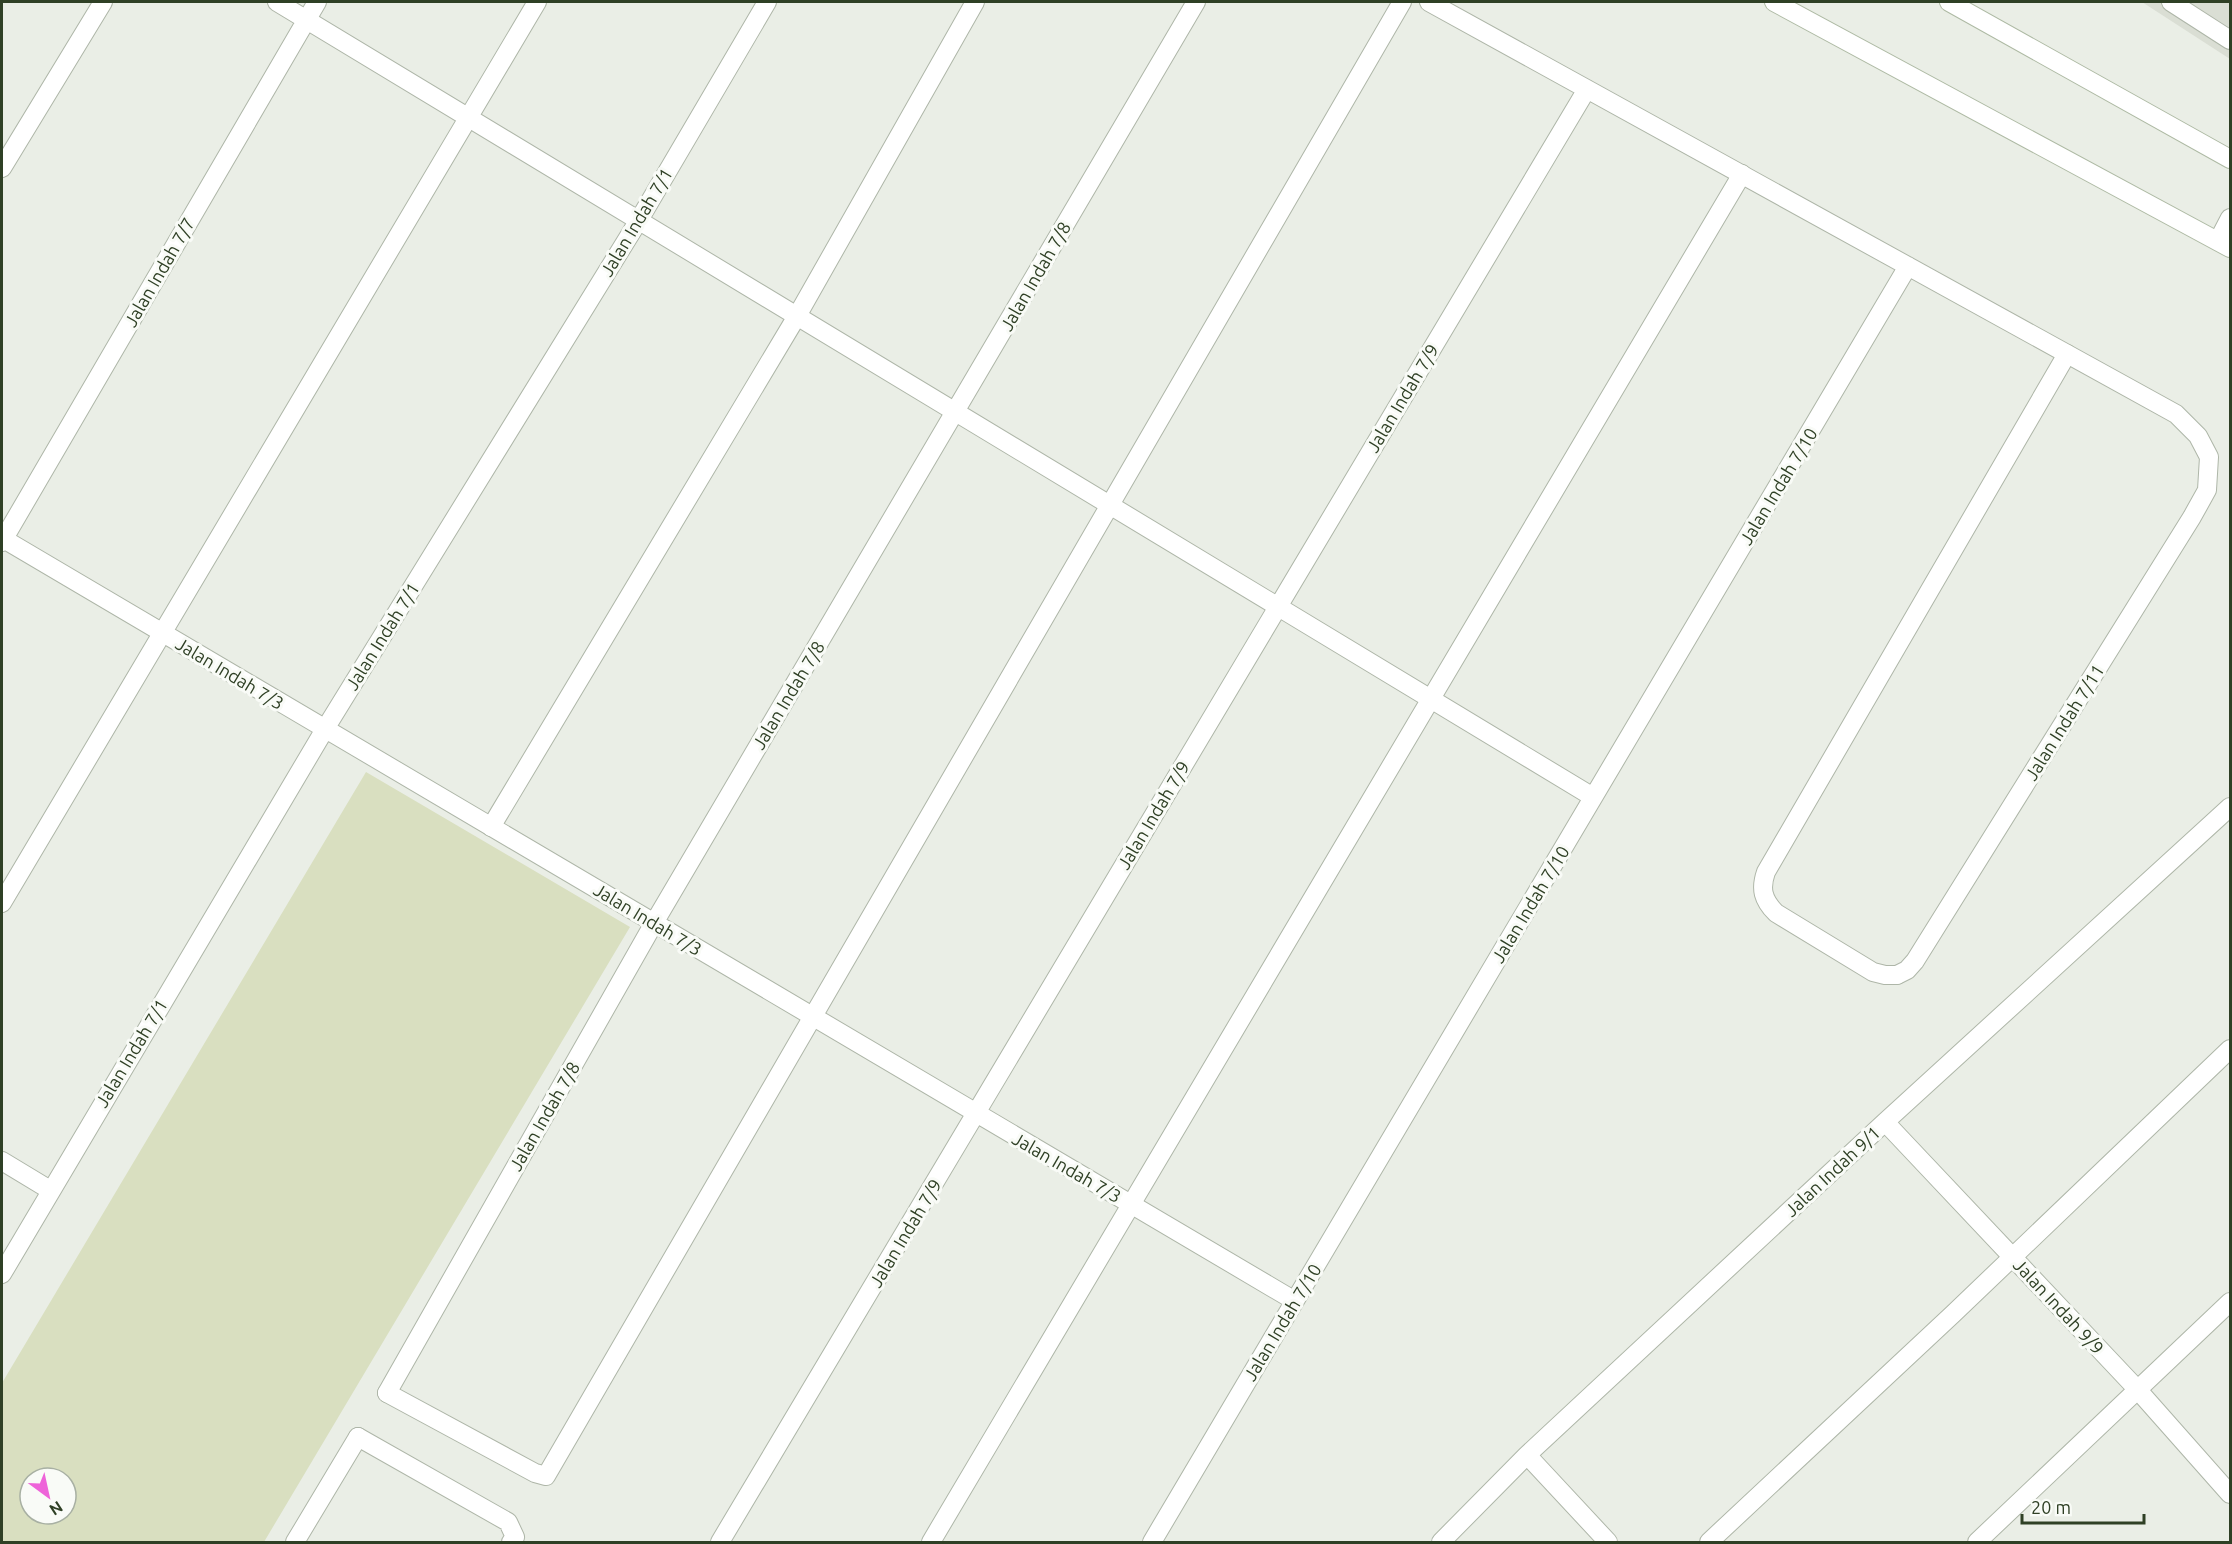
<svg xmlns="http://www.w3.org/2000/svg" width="2232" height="1544" viewBox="0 0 2232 1544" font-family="Ubuntu,sans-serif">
<rect width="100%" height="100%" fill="#eaeee6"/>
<path fill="#daded4" d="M2142,2H2230V59Z"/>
<path fill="#d9dfc0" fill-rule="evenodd" d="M366,772L630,927L264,1542H2V1383ZM30,1478H66V1514H30Z"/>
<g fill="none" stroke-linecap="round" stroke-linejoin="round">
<g stroke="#aeb6a8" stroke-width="20">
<path id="service" d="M2,168L103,2
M491,827L797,316L975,2
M2,903L537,2
M1897,975H1885L1873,972L1776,913C1763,900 1760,889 1766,872L2067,354
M387,1393L535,1473L546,1476L1402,2
M358,1437L508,1522L515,1537L511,1542
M931,1542L1742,174
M1709,1542L1953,1314L2230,1049"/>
</g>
<g stroke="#aeb6a8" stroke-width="20">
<path id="minor" d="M277,2L1593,797
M1429,2L2176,414L2198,436L2209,457L2207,490L2192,517L1915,961L1907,970L1897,975
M2171,2L2230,40
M2218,241L2230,218
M2,538L1295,1301
M2,542L317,2
M1885,1122L2137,1389L2230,1494
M2,1161L50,1190
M2,1274L325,729L639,220L767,2
M387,1393L654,923L1196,2
M1527,1455L1608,1542
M295,1542L358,1437
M720,1542L1587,89
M1152,1542L1908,266
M1441,1542L1527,1455L1885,1122L2230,807
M1977,1542L2230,1302"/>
</g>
<g stroke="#aebaa4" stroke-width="20">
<path id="secondary" d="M1774,2L2230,248
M1949,2L2230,159"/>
</g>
<use href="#service" stroke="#fff" stroke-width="18"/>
<use href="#minor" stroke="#fff" stroke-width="18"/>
<use href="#secondary" stroke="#fff" stroke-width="18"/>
</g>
<g text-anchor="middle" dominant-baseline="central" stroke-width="6" stroke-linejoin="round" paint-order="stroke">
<g font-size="18" fill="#2f4025" stroke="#f9fbf7">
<text transform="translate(636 222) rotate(-59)">Jalan Indah 7/1</text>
<text transform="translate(159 272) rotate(-60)">Jalan Indah 7/7</text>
<text transform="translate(1035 276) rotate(-60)">Jalan Indah 7/8</text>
<text transform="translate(1402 398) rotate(-59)">Jalan Indah 7/9</text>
<text transform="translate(1778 486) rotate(-59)">Jalan Indah 7/10</text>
<text transform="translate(382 636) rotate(-58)">Jalan Indah 7/1</text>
<text transform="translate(230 673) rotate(31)">Jalan Indah 7/3</text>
<text transform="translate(788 695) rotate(-59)">Jalan Indah 7/8</text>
<text transform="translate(2064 722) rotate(-58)">Jalan Indah 7/11</text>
<text transform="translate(1153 815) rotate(-59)">Jalan Indah 7/9</text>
<text transform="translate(1530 904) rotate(-59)">Jalan Indah 7/10</text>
<text transform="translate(648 919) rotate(31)">Jalan Indah 7/3</text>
<text transform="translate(131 1053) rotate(-59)">Jalan Indah 7/1</text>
<text transform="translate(544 1116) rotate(-60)">Jalan Indah 7/8</text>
<text transform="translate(1067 1167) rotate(30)">Jalan Indah 7/3</text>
<text transform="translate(1832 1171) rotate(-43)">Jalan Indah 9/1</text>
<text transform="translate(905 1233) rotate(-59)">Jalan Indah 7/9</text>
<text transform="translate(2059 1306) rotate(47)">Jalan Indah 9/9</text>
<text transform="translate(1282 1322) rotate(-59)">Jalan Indah 7/10</text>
</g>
</g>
<rect width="2232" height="1544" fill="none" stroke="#2f4025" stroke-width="6"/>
<g transform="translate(48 1496) rotate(147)"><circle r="28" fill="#f9fbf7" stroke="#a8b0a3" stroke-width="1.5"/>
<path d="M0-4.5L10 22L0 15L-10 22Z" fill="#ee64d9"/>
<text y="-9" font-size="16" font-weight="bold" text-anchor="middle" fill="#2f4025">N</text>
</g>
<path d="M2022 1514v9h122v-9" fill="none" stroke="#2f4025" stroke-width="3"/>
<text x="2031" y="1514" font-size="18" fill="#2f4025" stroke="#f9fbf7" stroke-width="4.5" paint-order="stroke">20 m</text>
</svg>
